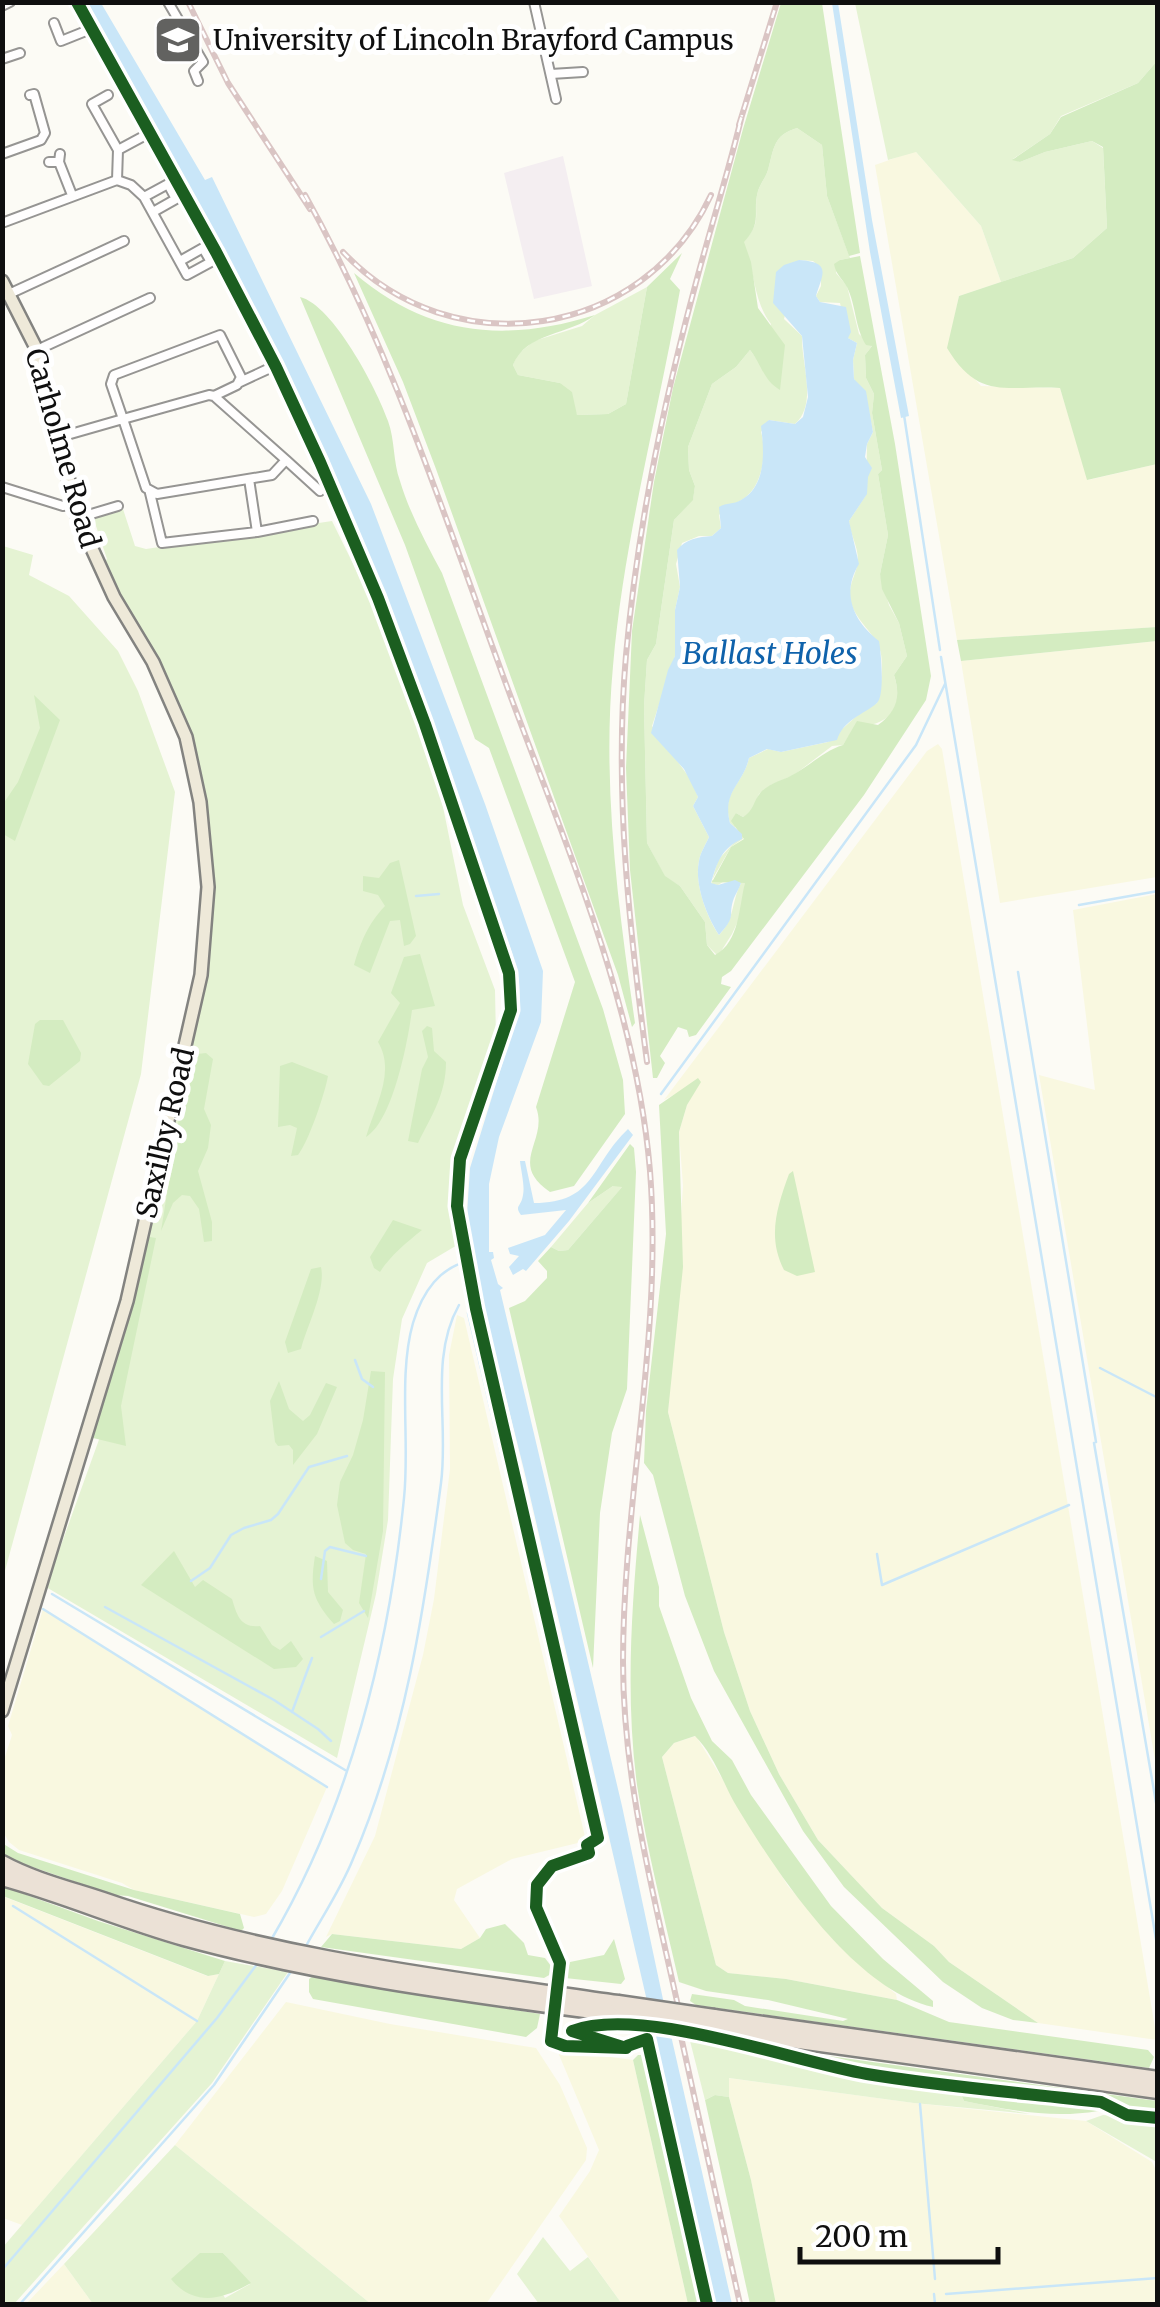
<svg xmlns="http://www.w3.org/2000/svg" width="1160" height="2307" viewBox="0 0 1160 2307" font-family="Merriweather,serif">
<rect width="100%" height="100%" fill="#fcfbf5"/>
<path fill="#f4eef1" d="M563,156L592,286L534,299L504,173Z"/>
<path fill="#f9f8e0" d="M915,151L981,226L1001,282L959,296L948,348L981,386L1060,388L1088,480L1157,464V627L957,640L875,165Z
M1157,641V877L1000,903L961,661Z
M938,744L942,749L1157,2040L1038,2023L949,1962L934,1946L882,1908L818,1840L779,1774L750,1711L724,1632L668,1412L683,1186L679,1132L687,1105L700,1082L664,1100L927,751Z
M1157,894H1158L1157,1772L1039,1075L1095,1090L1073,910Z
M457,1315L464,1318L586,1841L512,1859L457,1889L454,1900L480,1938L461,1949L332,1934L326,1937L375,1836L423,1655L434,1599L450,1469L449,1355Z
M43,1609L327,1787L282,1891L266,1914L254,1917L134,1890L122,1883L19,1850L9,1842L3,1832V1763L12,1735L8,1726Z
M696,1736L788,1886L850,1956L896,1994L897,2000L786,1979L728,1973L716,1965L662,1757L674,1743Z
M2,1896L207,1976L219,1974L197,2021L22,2225L3,2218Z
M286,2002L390,2024L536,2048L560,2085L587,2148L586,2160L486,2304H371L175,2145Z
M557,2050L633,2060L688,2304H622L559,2216L590,2171L599,2150Z
M728,2078L914,2103L1086,2121L1152,2162L1157,2172V2304H776L751,2180L729,2097Z
M64,2264L93,2304H26Z"/>
<path fill="#e5f3d3" fill-rule="evenodd" d="M855,3H1157V61L1138,83L1061,116L1050,134L1013,159L1020,162L1045,152L1092,141L1103,148L1107,228L1073,258L1001,282L981,226L916,152L888,160Z
M797,128L822,145L827,196L850,258L840,260L836,273L847,286L859,334L872,346L865,355L866,378L874,394L872,413L882,470L878,474L888,535L880,574L889,605L899,623L907,656L894,675C905,711 889,724 854,728L843,745L832,746L794,775L771,785L759,794L751,813L743,817L736,813L735,827L744,838L731,847L712,880L723,882L718,885L711,884L718,860L742,834L730,823C721,791 743,785 749,758L768,749L781,752L828,742L862,711L877,703C881,690 884,662 880,650C874,632 857,622 851,603C847,588 854,579 857,566C861,550 850,536 849,521L866,495L867,444L873,432L869,412L854,379L853,360L857,343L848,338L840,303L820,302L816,296L821,286V268L813,261L799,260L784,319L802,336C801,363 818,404 795,424L769,420L761,432C767,452 763,482 747,496C738,504 728,505 719,515L721,528L712,536H699L682,543L676,564L680,587L675,610V656L652,726L691,780L698,797L693,806L709,837C706,844 700,853 699,861C694,883 707,918 719,935C735,919 731,903 741,883L737,881L745,883L743,910L732,934L718,956L707,945L705,922L680,886L665,877L647,843L644,706L647,660L656,644L674,520L693,499L695,486L689,470L688,447L712,384L736,367L750,350L759,362L771,324C753,301 755,270 743,242C764,222 752,213 758,191C760,184 766,177 768,170C774,149 773,135 797,128Z
M647,287L626,404L608,414L577,415L560,383L518,375L513,365L517,355L534,341L582,326L595,315Z
M123,509L135,546L146,549L332,521L422,704L463,905L495,990L496,1039L452,1187L459,1244L427,1263L402,1319L393,1379L388,1520L376,1594L337,1758L46,1587L101,1434L210,925L191,741L177,700L161,667L102,565L107,559L93,517Z
M3,546L33,555L29,575L69,596L118,651L138,691L175,792L141,1074L3,1578Z
M613,1186H623L568,1250L559,1251L551,1247L588,1203Z
M225,1961L288,1972L212,2083L14,2304H3V2247L197,2021Z
M689,2037L862,2076L959,2090L964,2101L1030,2114L914,2103L729,2078V2097L715,2095L705,2100Z
M1103,2115L1157,2119L1155,2161L1086,2121Z
M175,2145L371,2304H93L64,2264ZM200,2253H223L250,2284L225,2298Z
M543,2237L570,2271L588,2257L622,2304H539L517,2274Z"/>
<path fill="#d4ecc1" d="M781,3H822L860,253L849,256L827,196L822,145L797,128C773,135 774,149 768,170C766,177 760,184 758,191C752,213 763,222 744,242L751,262L758,308L785,345L780,390C763,380 762,365 750,350L736,367L712,384L688,447L689,470L695,486L693,500L674,520L656,644L647,660L644,706L647,843L665,876L680,886L705,922L707,945L715,955C740,942 739,905 745,883L712,882L731,847L744,839L731,821L736,813L743,817C754,811 753,801 761,792C771,782 785,780 796,773C813,763 826,750 843,745L857,721L878,725C897,711 901,697 894,675L907,656L899,623L882,589L880,574L888,535L878,474L882,470L872,413L874,394L866,378L865,355L872,346L866,345C855,328 856,305 847,287C842,278 836,275 834,264L840,260L860,256L895,444L931,676L926,700L864,795L731,971L722,977L721,984L731,987L696,1035L689,1037L687,1030L678,1027L660,1056L665,1063L657,1078H653L630,870L626,768L632,631L654,482L673,388L743,129Z
M1157,61V464L1087,480L1060,388C1005,385 979,401 947,348L959,296L1073,258L1107,228L1103,147L1092,141L1045,152L1020,162L1012,160L1050,134L1061,117L1138,83Z
M682,253L670,279L680,290C658,415 624,538 613,666C602,786 618,905 635,1023L632,1027L618,975L436,469L403,382L354,273C428,336 505,343 595,315C570,335 526,332 513,365L518,375L560,383L572,392L577,415L608,414L626,404L647,287Z
M300,297C333,305 377,389 388,421C395,440 393,462 400,481C410,514 426,543 442,573L603,1009L623,1080L625,1114L574,1186L550,1192C507,1163 549,1141 536,1107L575,982L489,748L475,739L405,545Z
M1157,627V641L961,661L957,640Z
M34,695L60,720L15,841L3,834V804L18,782L40,728Z
M399,860L416,936L410,944L404,946L400,920L390,921L370,973L354,965C361,941 368,924 385,906L378,895L363,891V876L379,878L390,863Z
M420,954L435,1006L412,1010C408,1041 393,1121 366,1137C375,1106 396,1072 378,1042L400,1003L391,993L404,957Z
M40,1020H63L81,1053L80,1061L49,1086L43,1085L28,1064L35,1024Z
M427,1026L432,1028L434,1051L446,1062C446,1094 432,1115 418,1143L408,1141L422,1069L428,1057L422,1031Z
M206,1053L213,1059L204,1109L211,1125L208,1148L198,1171L212,1222V1241L204,1242L199,1209L190,1196L182,1195L173,1203L161,1231L189,1055Z
M292,1062L328,1076C325,1093 309,1141 298,1155L291,1156L297,1128L290,1125L278,1127L280,1066Z
M698,1078L701,1082L687,1105L679,1132L683,1267L668,1412L724,1632L750,1711L779,1774L818,1840L882,1908L934,1946L949,1962L1038,2023L1013,2020L982,2008L943,1982L844,1887L803,1831L714,1671L685,1596L653,1475L644,1463L646,1411L666,1234L659,1105Z
M630,1144L634,1148L636,1172L627,1389L612,1433L600,1513L593,1668L509,1308L525,1301L547,1278V1271L538,1261L551,1247L559,1251L568,1250L622,1187L613,1186L588,1203Z
M793,1171L815,1272L797,1276L784,1270C767,1237 777,1207 789,1174Z
M393,1220L422,1230C407,1242 390,1256 380,1272L374,1268L370,1257Z
M144,1236L156,1238L121,1406L126,1446L89,1437Z
M321,1267C326,1290 307,1326 301,1349L288,1353L285,1342L311,1269Z
M371,1371L385,1372L383,1531L368,1618L359,1603L366,1554L353,1550L345,1543L337,1505L340,1482L353,1455L363,1420Z
M279,1381L289,1409L303,1421L310,1415L326,1383L337,1387L317,1434L293,1465V1450L289,1445L278,1446L275,1442L270,1401Z
M640,1515L659,1587V1606L691,1698L712,1741L732,1760L751,1795L831,1906L883,1959L933,2001V2007C853,1990 774,1869 734,1802C722,1780 713,1754 695,1736L674,1743L662,1757L716,1965L728,1973L786,1979L897,2000L949,2022L1148,2050L1154,2057L1149,2068L696,2005L690,2001L692,1994L734,2000L745,2006L843,2021L848,2019L768,2000L706,1991L679,1982C664,1916 647,1851 637,1785C625,1695 632,1604 640,1515Z
M174,1551L195,1587L203,1580L232,1599C237,1615 240,1628 260,1626L272,1645L280,1650L291,1641L303,1659L296,1667L274,1669L141,1585Z
M315,1556L327,1561L328,1592L343,1610L340,1621L334,1624C312,1599 310,1588 315,1556Z
M2,1843L18,1853L134,1890L240,1914L244,1928L241,1931L128,1896L114,1895L15,1861L3,1853Z
M2,1886L98,1921L225,1961L219,1974L208,1976L3,1896Z
M505,1924L524,1943L528,1955L545,1958L551,1966V1974L544,1978L321,1947L332,1934L461,1949L480,1938L486,1929Z
M614,1939L625,1979L621,1984L565,1978L570,1962L604,1955Z
M312,1977L540,2014L537,2028L526,2037L313,1999L309,1992V1979Z
M785,2050L1157,2101V2115L1128,2114L1100,2099L868,2072Z
M638,2055H647L701,2304H688L633,2060Z
M959,2090L1096,2105L1099,2107L1098,2111C1052,2119 1009,2110 964,2101Z
M715,2095L729,2097L751,2180L776,2304H750L705,2100Z
M200,2253H223L251,2283C222,2300 194,2307 171,2279Z"/>
<path fill="#c9e6f8" d="M80,3H101L205,180L212,177L371,504L485,804L543,971L541,1022L499,1137L489,1184V1252H493L494,1258L491,1260L498,1284L503,1288L500,1290L622,1806L664,2004L647,2001L524,1470L469,1250L467,1214L470,1168L520,1006L519,980L512,953L363,545L278,359L244,290Z
M832,3H838L872,220L909,416L901,418L870,252Z
M799,260C833,262 822,275 816,296L820,302L846,307L851,332L848,338L857,343L853,360L854,379L866,391L873,432L867,444L865,457L872,468L868,477L867,494L849,521L859,564C841,593 853,621 879,641C881,651 885,696 877,703C863,715 843,720 837,740L781,752L767,749L749,758C743,785 722,791 730,823L742,834V839C722,848 717,862 711,883L718,885L735,880L741,883C739,889 736,893 734,898C727,917 738,914 719,935C707,917 694,884 699,861C700,853 706,844 709,837L693,806L698,797L684,769L651,733L668,670L675,656V610L680,587L677,550C686,539 698,537 712,536L721,528L719,507C727,502 733,505 741,500C767,486 764,450 761,426L769,420L795,424L803,417L808,397L802,336L773,303L776,272L784,265Z
M628,1129L633,1135L569,1221L526,1271L523,1269L513,1275L509,1267L519,1256L510,1254L508,1248L545,1235L566,1210L521,1215C514,1205 521,1208 523,1195C525,1186 521,1171 520,1161H525L534,1203C596,1203 590,1165 628,1129Z
M653,2029L670,2031L732,2304H715Z"/>
<g fill="none" stroke-linecap="round" stroke-linejoin="round">
<path stroke="#c9e6f8" stroke-width="2.5" d="M904,415L940,650
M941,657L1158,1951
M416,896L439,894
M1079,905L1158,891
M1018,972L1096,1442
M661,1094L916,745L945,684
M468,1313L591,1835
M355,1360L362,1379L373,1387
M1100,1368L1158,1398
M1094,1443L1158,1814
M877,1554L882,1585L1069,1505
M321,1579L325,1551L330,1547L366,1556
M191,1581L210,1568L231,1535L244,1528L271,1520L278,1514L309,1467L347,1456
M52,1594L345,1770
M105,1607L274,1700L318,1729L331,1741
M43,1609L327,1787
M321,1637L364,1611
M292,1712L312,1658
M13,1906L197,2021
M271,1940C349,1808 389,1649 404,1498C410,1443 398,1375 413,1323C422,1293 440,1265 472,1261
M306,1946C322,1917 341,1889 353,1859C405,1738 424,1612 441,1483C449,1424 429,1358 459,1305
M920,2104L935,2279
M2,2270L217,2018L257,1964
M934,2294L935,2304
M946,2294L1158,2278
M20,2304L214,2085L292,1970"/>
<g stroke="#969593" stroke-width="12">
<path id="street" d="M77,2L111,67
M168,2L203,62L194,71L198,81
M534,2L556,99
M2,6L10,2
M54,23L61,41L91,29
M2,59L20,53
M551,74L583,72
M108,95L92,104L118,150
M2,154L41,140L45,133L34,94L30,95
M49,162H59L60,154
M59,162L72,195
M117,180L118,150L144,136
M153,212L176,199L168,184L144,197L187,275L211,262L203,248L180,261
M2,223L117,180L131,185L144,197
M9,294L124,241
M37,350L150,298
M240,382L268,369
M60,437L123,419L111,384L114,375L220,335L241,377L237,385L214,396L209,395L123,419L146,488L157,494L272,475L286,460L214,396
M286,460L320,491
M2,487L63,506L74,505
M150,493L162,543L257,532L249,479
M78,518L118,506
M257,532L313,521"/>
</g>
<g stroke="#838380" stroke-width="16">
<path id="primary" d="M2,281L37,350L78,518L114,597L153,662L186,737L200,802L208,887L201,975L127,1301L2,1711"/>
</g>
<g stroke="#838380" stroke-width="19">
<path id="highway" d="M2,1863C33,1880 70,1889 103,1900C270,1958 444,1978 618,2003
M2,1878C64,1895 123,1921 184,1938C327,1977 474,1995 621,2015
M714,2017L1158,2079
M713,2029L1158,2091"/>
</g>
<use href="#street" stroke="#fffefe" stroke-width="8"/>
<use href="#primary" stroke="#eee9d9" stroke-width="11"/>
<use href="#highway" stroke="#ebe1d6" stroke-width="14"/>
<g stroke="#dac5c4" stroke-width="6">
<path id="rail" d="M188,2L228,83L310,209
M739,125L777,2
M305,195C391,349 445,518 506,684C564,842 636,1002 650,1171C663,1335 623,1498 623,1662C623,1779 653,1892 678,2006
M343,252C452,368 644,339 711,195
M647,1062C629,926 614,791 626,655C637,532 662,409 694,290C709,232 728,174 742,115
M680,2032L740,2304"/>
</g>
<use href="#rail" stroke="#fff" stroke-width="2.5" stroke-dasharray="8" stroke-linecap="butt"/>
<g stroke="#838380" stroke-width="19" stroke-linecap="butt">
<path id="highway-bridge" d="M618,2003L714,2017
M621,2015L713,2029"/>
</g>
<use href="#highway-bridge" stroke="#ebe1d6" stroke-width="14"/>
<g stroke="#fff" stroke-width="19">
<path id="cycleway" d="M77,2L216,252L276,367L320,462L378,598L425,724L509,973L511,1010L460,1159L457,1206L476,1309L598,1838L587,1845L589,1853L552,1866L537,1885L536,1907L560,1963L551,2041L565,2046L626,2048L572,2031C641,2005 791,2061 867,2074C945,2087 1024,2093 1101,2102L1127,2115L1158,2118
M627,2046L647,2039L707,2304"/>
</g>
<use href="#cycleway" stroke="#1b5e20" stroke-width="12"/>
</g>
<defs>
<g id="university-square" transform="scale(2.5)"><rect x="-9" y="-9" width="18" height="18" rx="4" fill="#626260" stroke="#fff"/><path d="M0-5L7-2L0 1L-7-2ZM-4 1L0 2.5L4 1V4Q0 6-4 4Z" fill="#fff"/></g>
</defs>
<g fill-rule="evenodd">
<use href="#university-square" x="178" y="40"/>
</g>
<g text-anchor="middle" dominant-baseline="central" stroke-width="10" stroke-linejoin="round" paint-order="stroke">
<g font-size="28" fill="#0f0f0f" stroke="#fff" text-anchor="start">
<text x="213" y="40">University of Lincoln Brayford Campus</text>
</g>
<g font-size="28" fill="#0f0f0f" stroke="#fff">
<text transform="translate(63 448) rotate(74)">Carholme Road</text>
<text transform="translate(165 1133) rotate(-77)">Saxilby Road</text>
</g>
<g font-size="30" font-style="italic" fill="#0f62ab" stroke="#fff">
<text x="770" y="653">Ballast Holes</text>
</g>
</g>
<rect width="1160" height="2307" fill="none" stroke="#0f0f0f" stroke-width="10"/>
<path d="M800 2247v15h198v-15" fill="none" stroke="#0f0f0f" stroke-width="5"/>
<text x="815" y="2247" font-size="30" fill="#0f0f0f" stroke="#ffffff" stroke-width="8" paint-order="stroke">200 m</text>
</svg>
